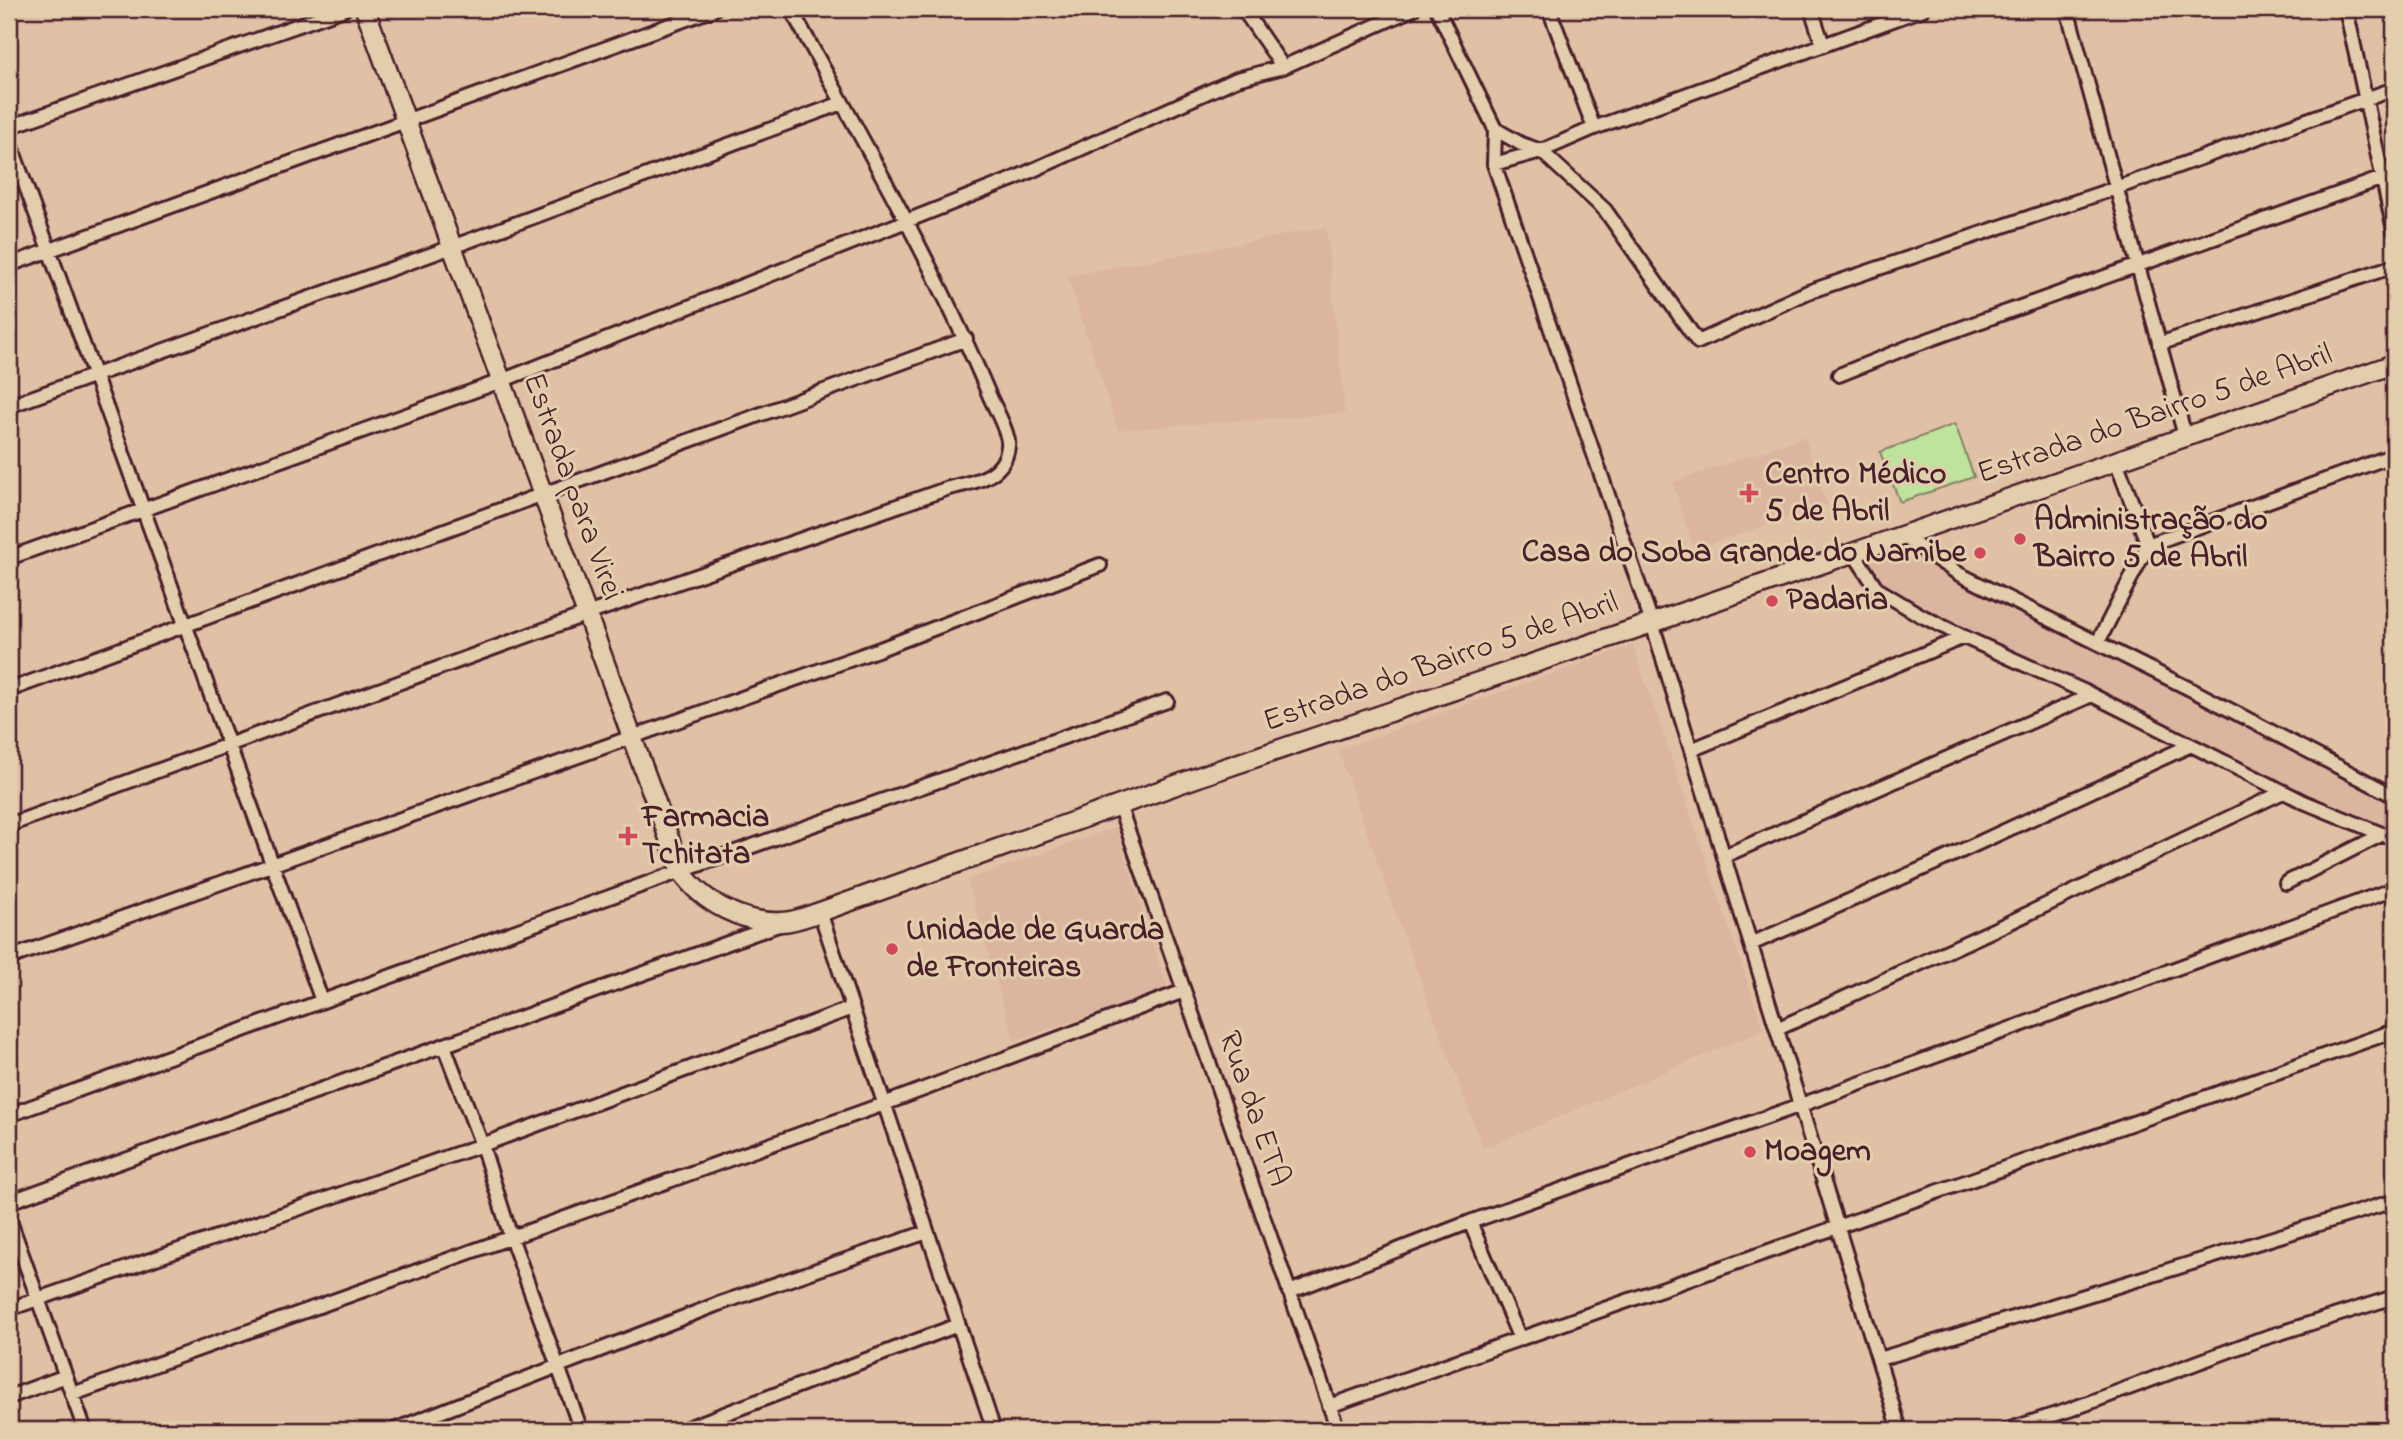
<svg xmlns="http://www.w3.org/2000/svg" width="2403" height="1439" viewBox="0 0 2403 1439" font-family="'Indie Flower',sans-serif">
<rect width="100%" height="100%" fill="#e0c1a6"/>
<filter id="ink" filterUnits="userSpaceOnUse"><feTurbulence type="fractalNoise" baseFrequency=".0143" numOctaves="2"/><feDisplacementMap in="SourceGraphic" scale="14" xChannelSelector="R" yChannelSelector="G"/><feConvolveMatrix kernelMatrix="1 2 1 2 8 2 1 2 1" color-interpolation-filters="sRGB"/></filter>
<g filter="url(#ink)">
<path fill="#dcb5a0" d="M1326,227L1345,413L1118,430L1067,276Z
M1805,437L1827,505L1694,549L1672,482Z
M1901,535L1959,574L2394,796V839L1877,589L1853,552Z
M1633,645L1764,1030L1483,1149L1394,910L1338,750Z
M1116,827L1168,990L1014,1041L967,880Z"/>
<path fill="#bee39d" stroke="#848164" stroke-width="2" d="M1955,424L1974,477L1900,502L1880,452Z"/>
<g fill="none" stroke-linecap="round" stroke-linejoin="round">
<g stroke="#4a1f2b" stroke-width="18">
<path id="street" d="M1243,9L1283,67
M1437,9L1495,129L1494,164L1652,623L1900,1430
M1549,9L1594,128
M1811,9L1823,45
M2067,9L2185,436
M2346,9L2394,230
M9,127L344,9
M1495,129L1521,144L1541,151L1605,210L1698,342L1808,292L2116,188L2394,89
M9,140L322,1001
M1494,164L1541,151L1594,128L1923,9
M9,265L714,9
M2159,344L2394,266
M1839,375L1911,346L2394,174
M9,406L452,247L842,103
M2116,461L2148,545
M1901,535L1959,574L2192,690L2394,796
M1853,552L1877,589L1920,615L1964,637L2092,695L2304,802L2394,839
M9,558L501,381L1013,179L1237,79L1283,67L1413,9
M2098,642L2148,545L2394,455
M9,690L966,339
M1691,750L1964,637
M1119,805L1338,1430
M9,825L587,614L949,488C975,482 1005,477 1008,446C1010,435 995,408 990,397C934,263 860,136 791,9
M1724,856L2092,695
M2286,883L2383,834
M820,912L994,1430
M1751,944L1933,864L2191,745
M9,958L880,649L1100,565
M1777,1029L2002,926L2283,792
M444,1046L482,1145L511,1237L581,1430
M9,1115L681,871L1167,701
M9,1202L778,925
M9,1218L85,1430
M1470,1222L1520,1339
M1289,1292L1470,1222L1801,1105L2394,889
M9,1309L482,1145L852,1008
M1879,1359L2394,1201
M73,1394L884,1104L1184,991
M9,1397L66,1376
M1329,1406L2394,1031
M394,1430L718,1304L927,1232
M682,1430L958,1325
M2007,1430L2069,1410L2258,1340L2394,1297"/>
</g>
<g stroke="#4a1f2b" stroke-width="23">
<path id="secondary" d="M365,9L681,871C702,903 744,924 782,922C794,922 808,916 820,912L1204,775L1652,623L2394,364"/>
</g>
<use href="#street" stroke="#e2ceac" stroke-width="12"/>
<use href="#secondary" stroke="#e2ceac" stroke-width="18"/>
</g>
</g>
<g fill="#d1495b" stroke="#e2ceac" stroke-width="2.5">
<path d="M1745.5 482.5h7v7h7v7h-7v7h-7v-7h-7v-7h7z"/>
<circle cx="2020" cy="539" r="7"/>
<circle cx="1980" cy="553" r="7"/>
<circle cx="1772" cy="601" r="7"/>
<path d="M624.5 825.5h7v7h7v7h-7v7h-7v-7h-7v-7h7z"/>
<circle cx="892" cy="949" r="7"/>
<circle cx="1750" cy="1152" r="7"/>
</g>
<g text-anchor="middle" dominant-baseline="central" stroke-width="6" stroke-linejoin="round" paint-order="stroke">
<g font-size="32" fill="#4a1f2b" stroke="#e2ceac">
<text transform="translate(2155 415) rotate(-19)">Estrada do Bairro 5 de Abril</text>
<text transform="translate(572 487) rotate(70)">Estrada para Virei</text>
<text transform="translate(1441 663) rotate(-19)">Estrada do Bairro 5 de Abril</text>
<text transform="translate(1253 1109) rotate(71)">Rua da ETA</text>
</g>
<g font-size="32" font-weight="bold" fill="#4a1f2b" stroke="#e2ceac" text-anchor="start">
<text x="1765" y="475">Centro Médico<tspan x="1765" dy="37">5 de Abril</tspan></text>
<text x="2034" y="521">Administração do<tspan x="2034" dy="37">Bairro 5 de Abril</tspan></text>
<text x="1966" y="553" text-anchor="end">Casa do Soba Grande do Namibe</text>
<text x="1786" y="601">Padaria</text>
<text x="642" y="818">Farmacia<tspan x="642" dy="37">Tchitata</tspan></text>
<text x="906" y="931">Unidade de Guarda<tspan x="906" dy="37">de Fronteiras</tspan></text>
<text x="1764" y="1152">Moagem</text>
</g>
</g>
<rect width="2403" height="1439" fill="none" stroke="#e2ceac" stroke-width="35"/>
<rect x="18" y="18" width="2368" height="1404" fill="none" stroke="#4a1f2b" stroke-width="2.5" filter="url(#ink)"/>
</svg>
